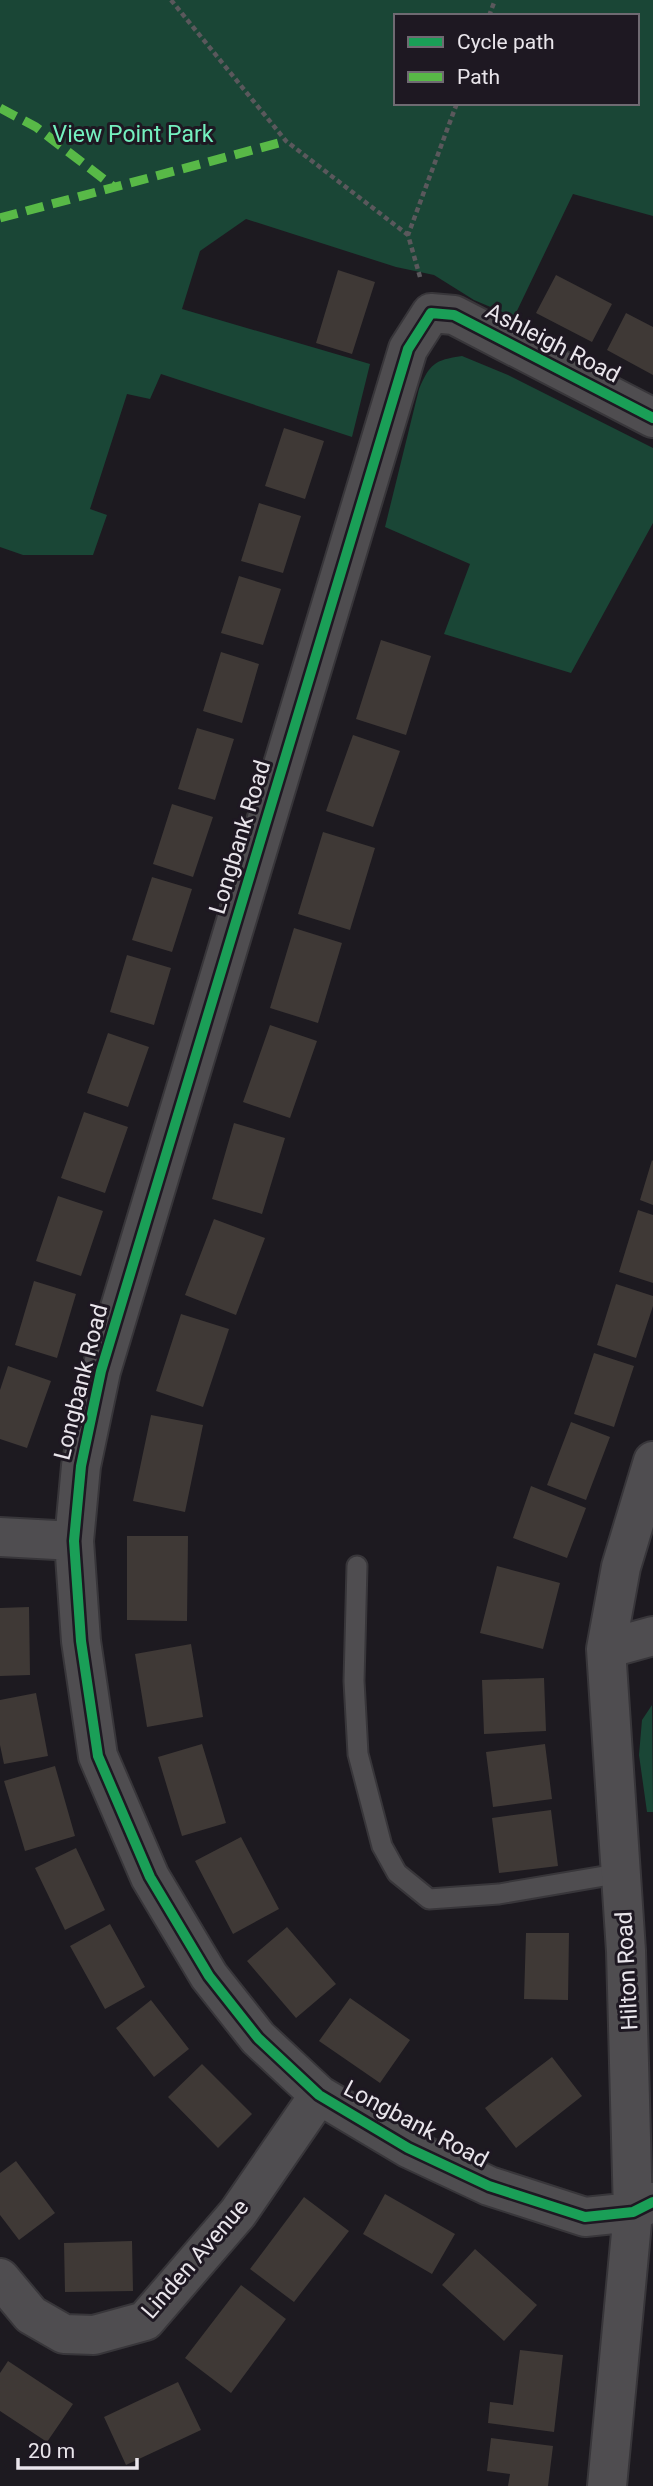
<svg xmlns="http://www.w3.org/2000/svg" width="653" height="2486" viewBox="0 0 653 2486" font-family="Roboto,sans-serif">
<rect width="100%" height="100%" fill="#1d1a20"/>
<path fill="#1a4636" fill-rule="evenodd" d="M0,0H653V216L573,194L514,317L474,300L434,275L396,267L246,219L200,251L182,309L370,364L352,437L161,374L150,399L127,394L90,509L107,515L93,555H23L0,547ZM396,16H637V103H396Z
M462,356L508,375L653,448V523L571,673L444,634L470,564L385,527L419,389C430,364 434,360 462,356Z
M652,1705L653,1812H647L639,1755L642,1720Z"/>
<path fill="#3f3936" d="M338,270L375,282L352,354L316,343Z
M556,275L612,304L592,342L536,313Z
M626,313L653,327V375L607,350Z
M284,428L324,441L305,499L265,486Z
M259,503L301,516L283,573L241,561Z
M239,576L281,589L263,645L221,633Z
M381,640L431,656L406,735L356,719Z
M221,652L259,664L242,723L203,711Z
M197,728L234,739L215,800L178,789Z
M353,735L400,751L373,827L326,811Z
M172,804L213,817L193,877L153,864Z
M323,832L375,848L350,930L298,914Z
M152,877L192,889L172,952L132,940Z
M294,928L342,943L318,1023L270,1008Z
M127,955L171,968L154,1025L110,1012Z
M270,1025L317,1041L290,1118L243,1102Z
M108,1033L149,1047L128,1107L87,1093Z
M84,1112L128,1127L105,1193L61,1178Z
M234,1123L285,1138L262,1214L212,1199Z
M652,1160L653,1161V1205L640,1200Z
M58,1196L103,1211L81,1276L36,1261Z
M638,1210L653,1215V1283L619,1272Z
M214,1219L265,1238L236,1315L185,1295Z
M34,1281L76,1294L57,1358L15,1345Z
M616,1284L653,1296V1306L636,1358L597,1345Z
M181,1314L229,1329L203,1407L156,1391Z
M594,1353L634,1366L614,1427L574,1414Z
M8,1366L51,1381L27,1448L0,1439V1390Z
M151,1415L203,1425L185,1512L133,1501Z
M571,1422L610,1437L586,1500L547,1485Z
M531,1486L586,1508L567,1558L513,1538Z
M127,1536H188L187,1621L127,1620Z
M497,1566L560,1583L543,1649L480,1633Z
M29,1607L30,1675L0,1676V1608Z
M191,1644L203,1717L147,1727L135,1654Z
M544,1678L546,1731L484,1734L482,1680Z
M36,1693L48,1756L4,1764L0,1745V1700Z
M202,1744L226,1823L182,1836L158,1757Z
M545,1744L552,1799L493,1807L486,1752Z
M55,1766L75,1836L25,1851L4,1781Z
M551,1810L558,1866L499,1873L492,1818Z
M241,1837L279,1909L233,1934L195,1861Z
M76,1848L105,1910L65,1930L35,1868Z
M110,1924L145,1987L105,2009L70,1946Z
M287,1927L336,1984L296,2018L247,1961Z
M526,1933H569L568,2000L524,1999Z
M350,1998L410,2040L380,2083L319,2041Z
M151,2000L189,2049L154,2077L116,2028Z
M552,2057L582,2096L516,2148L485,2108Z
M202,2064L252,2114L218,2148L168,2097Z
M16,2161L55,2213L19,2240L0,2215V2173Z
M385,2194L455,2234L432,2274L363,2234Z
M304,2197L349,2231L294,2302L250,2269Z
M132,2241L133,2291L65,2292L64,2243Z
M475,2249L537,2305L504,2341L442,2285Z
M241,2285L286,2319L231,2393L185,2358Z
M520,2350L563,2355L554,2432L488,2423L490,2402L513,2405Z
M8,2361L73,2404L47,2442L0,2411V2373Z
M178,2382L201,2430L126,2465L104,2417Z
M491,2438L553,2446L548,2486H508L510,2474L487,2471Z"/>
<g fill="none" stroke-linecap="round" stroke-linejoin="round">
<g stroke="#38363a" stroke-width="23">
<path id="lane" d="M357,1566L354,1681L358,1754L382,1846L397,1873L429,1899L499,1894L622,1873"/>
</g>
<g stroke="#38363a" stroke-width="42">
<path id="street" d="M653,418L454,315L431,313L408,349L101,1371L81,1466L74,1541L81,1641L98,1756L150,1877L209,1976L258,2038L319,2095L408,2148L489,2186L585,2217L633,2212L653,2202
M0,1537L74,1541
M606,1649L653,1636
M0,2278L31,2315L64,2334L94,2335L145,2321L238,2213L319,2095
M607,2486L633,2212L626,1951L606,1649L621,1567L653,1461"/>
</g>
<path stroke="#5a585c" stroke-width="4.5" stroke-dasharray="5 3.5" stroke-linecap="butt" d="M171,0L286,141L408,235
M489,16L495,0
M420,277L408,235L457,103"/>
<use href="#lane" stroke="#4f4d50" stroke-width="19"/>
<use href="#street" stroke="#4f4d50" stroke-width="38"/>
<path stroke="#58b947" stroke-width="9" stroke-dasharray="18 9" stroke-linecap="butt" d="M0,108L36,127L114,187
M0,218L286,141"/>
<g stroke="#1e1822" stroke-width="15">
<path id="cycleway" d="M653,418L454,315L431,313L408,349L101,1371L81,1466L74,1541L81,1641L98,1756L150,1877L209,1976L258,2038L319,2095L408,2148L489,2186L585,2217L633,2212L653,2202"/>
</g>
<use href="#cycleway" stroke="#1a9f57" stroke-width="10"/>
</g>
<g text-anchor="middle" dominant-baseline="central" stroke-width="6" stroke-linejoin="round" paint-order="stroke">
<g font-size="23" fill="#74f0bf" stroke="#1e1822">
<text x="133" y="134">View Point Park</text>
</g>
<g font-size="23" fill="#e9e5eb" stroke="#1e1822">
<text transform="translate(553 343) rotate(27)">Ashleigh Road</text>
<text transform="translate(240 837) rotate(-73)">Longbank Road</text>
<text transform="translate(81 1382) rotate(-76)">Longbank Road</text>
<text transform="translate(627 1971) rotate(-93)">Hilton Road</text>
<text transform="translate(416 2124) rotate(28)">Longbank Road</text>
<text transform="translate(195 2259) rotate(-49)">Linden Avenue</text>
</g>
</g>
<rect x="394" y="14" width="245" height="91" fill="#1e1822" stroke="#6f6a72" stroke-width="2"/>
<rect x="408" y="37" width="35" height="10" fill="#1a9f57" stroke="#6f6a72" stroke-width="2"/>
<text x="457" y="49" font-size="21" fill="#e9e5eb">Cycle path</text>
<rect x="408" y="72" width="35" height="10" fill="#58b947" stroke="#6f6a72" stroke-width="2"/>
<text x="457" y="84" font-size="21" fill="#e9e5eb">Path</text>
<path d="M18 2458v10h119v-10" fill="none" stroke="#e9e5eb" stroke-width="3.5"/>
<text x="28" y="2458" font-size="21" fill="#e9e5eb" stroke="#1e1822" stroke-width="5" paint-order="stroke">20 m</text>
</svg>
